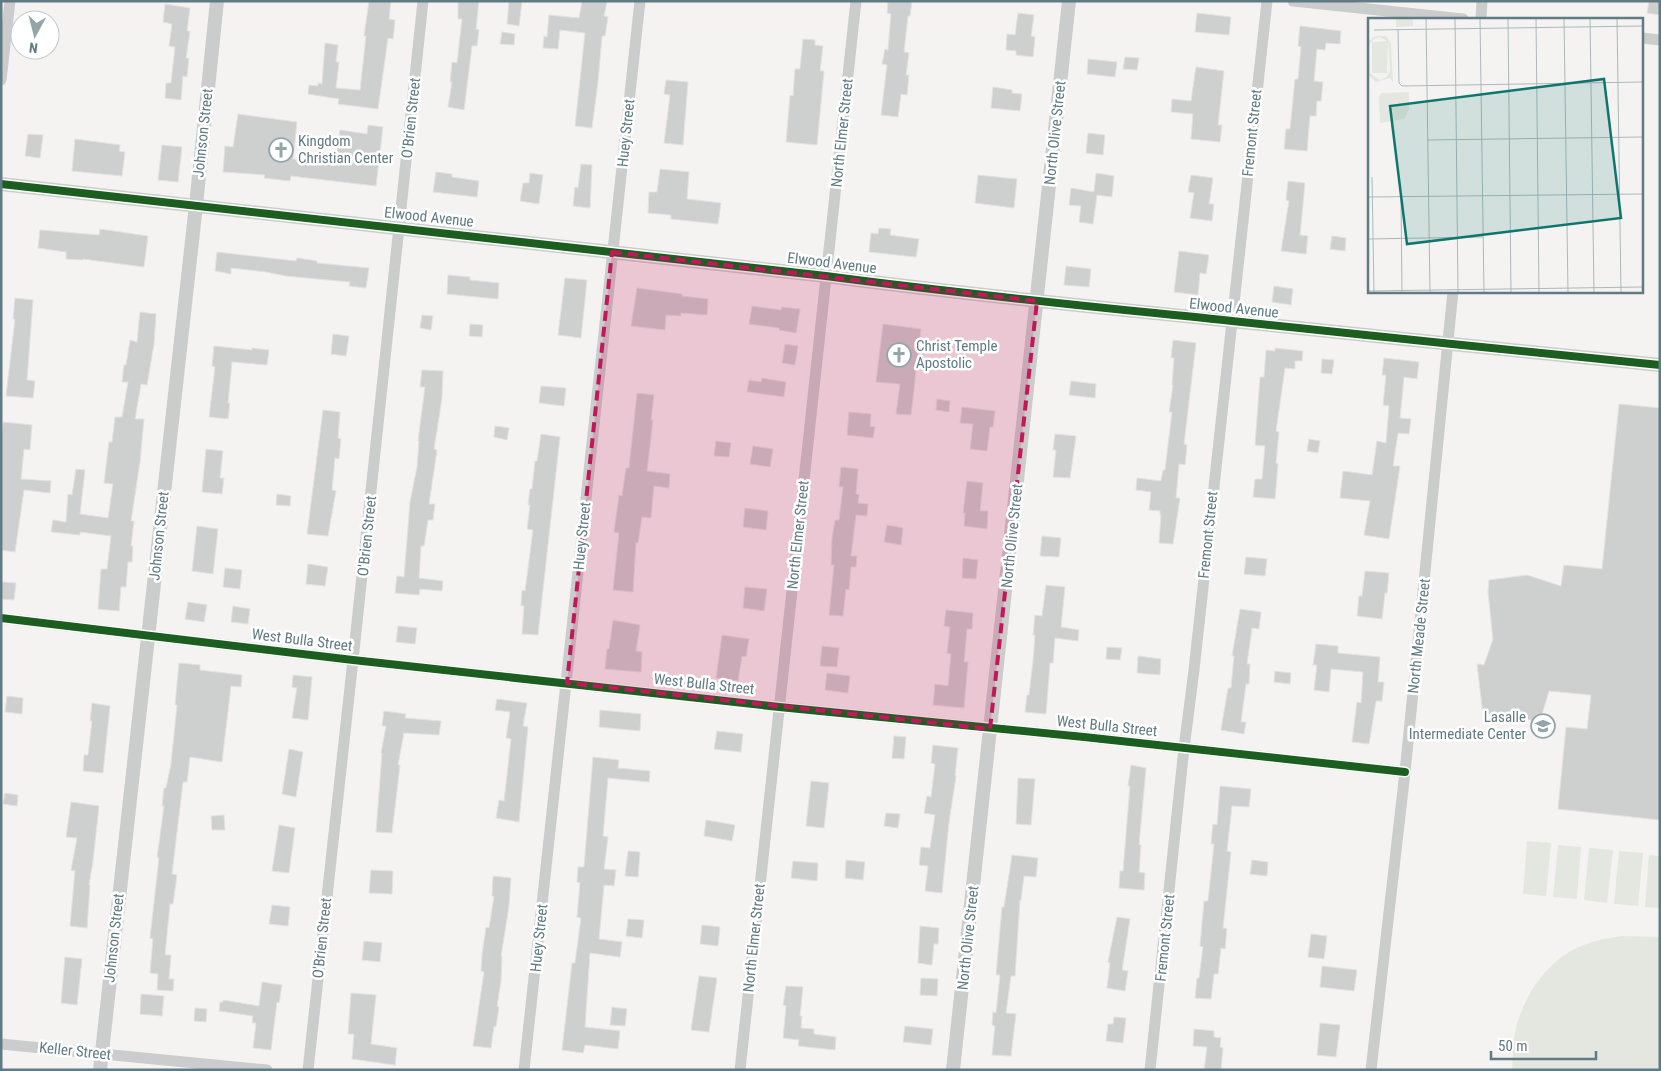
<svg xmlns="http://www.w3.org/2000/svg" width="1661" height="1071" viewBox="0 0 1661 1071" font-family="'Roboto Condensed',sans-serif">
<rect width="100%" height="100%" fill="#f4f3f1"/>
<path fill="#e4e7df" d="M1527,841L1551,843L1546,896L1523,894Z
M1558,845L1581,847L1577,899L1553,897Z
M1589,848L1613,850L1607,903L1584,900Z
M1619,851L1643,853L1638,906L1614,904Z
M1649,855L1660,856V908L1645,907Z
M1622,936L1660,937V1070H1512C1513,1055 1513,1038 1517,1024C1528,987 1554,953 1592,942C1601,939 1612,938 1622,936Z"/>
<path fill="#cecfcf" stroke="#e3e2e1" d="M369,1H391L389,19L395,20L393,39L388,38L378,109L338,104L339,99L308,94L309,85L318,86V83L322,84L325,43L338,45L336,62H339L336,88L360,90L366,36H364Z
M458,1H479L476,29L479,30L477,46H472L464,110L448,107L452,82H450L452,62L457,63L462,19H458Z
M509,1H522L519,26L507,24Z
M582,1H607L604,16L608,17L605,36H602L598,82L592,128L575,126L585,33L560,30L558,49L543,48L544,36L547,37L549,15L579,18Z
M888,1H912L910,16H908L904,52L909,53L906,75H909L907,95L901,94L898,117L881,115L887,65L882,64L885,49L888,50L891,14L887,13Z
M1649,1H1660V15L1647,13Z
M165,4L190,8L187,31H190L186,58H189L187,77L183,76L181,100L165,98L166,83H171L175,47L169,46L172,24L163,22Z
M1018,13L1034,15L1031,36L1035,37L1033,57L1016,55V51L1006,50L1007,34L1015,35Z
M1197,13L1231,17L1229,35L1195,32Z
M1300,26L1341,31L1340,44L1326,43L1325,50L1317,49L1314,81L1323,82L1321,101H1317L1316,116H1310L1307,151L1284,149L1286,129H1290L1295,79H1298L1301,47L1298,46Z
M502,32L515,34L514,45L500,44Z
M803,39L815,40V45L823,46L820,71H824L817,145L786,142L790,95L793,96L795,69H800Z
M1125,57L1139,58L1137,70L1123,69Z
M1088,59L1117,62L1115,77L1087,74Z
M1196,67L1224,71L1218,125H1222L1220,142L1191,139L1193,114L1171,112L1172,99L1191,101Z
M666,80L688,82L683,145L664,143L670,95L664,94Z
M993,87L1012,90V93L1022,94L1020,111L991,108Z
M238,114L297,122L293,159L335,165L340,130L367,134L368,125L383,127L376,186L291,176L290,181L264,178L265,175L223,172L225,146L233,147Z
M1088,133L1105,135L1103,155L1086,153Z
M28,134L43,135L40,158L25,156Z
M75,139L120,145L119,151L125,152L122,176L72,171Z
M162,145L182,147L178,182L158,180Z
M581,164L592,165L590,208L573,206L575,187L578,188Z
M660,169L689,172L687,199L721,203L718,224L671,219V215L648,213L649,192H657Z
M436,172L452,174V177L479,181L477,197L433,192Z
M530,173L543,175L539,204L520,201L523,183H529Z
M1096,173L1114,176L1112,197L1097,195L1093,224L1079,222L1081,206L1069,205L1071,188L1094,192Z
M978,175L1017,179L1014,208L975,203Z
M1191,175L1213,178L1209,204H1214L1212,221L1190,218L1194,193L1188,192Z
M1288,181L1305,183L1300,235L1308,236L1306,254L1281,251L1289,201L1286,200Z
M879,228L891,229L890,235L919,239L916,257L869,252L871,233L878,234Z
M100,229L148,236L144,267L83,259V260L66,259V252L38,248L40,230L99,235Z
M1332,236L1346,238L1345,251L1330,249Z
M1179,251L1209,255L1206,274L1200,273L1198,295L1174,292Z
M217,252L296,261L297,258L317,261V263L369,268L366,288L349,286L350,282L286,276L266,272L231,268V274L215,271Z
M1066,266L1091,269L1089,287L1064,285Z
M448,275L470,277V280L499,283L498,299L447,294Z
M565,278L587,280L581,338L558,335Z
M1274,286L1293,289L1291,305L1272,302Z
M637,288L682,294V296L708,299L707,315L681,313V316L666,315L665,330L631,326Z
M15,298L33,300L27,380L35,381L33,398L6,396L15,319H13Z
M752,306L781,310L782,307L800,309L796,333L779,330V328L749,324Z
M140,312L156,314L154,344L147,385L141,384L135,419H144L140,462L131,521H134L131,546H133L132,562H128L126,587H121L119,611L98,609L101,569H107L111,536L80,532V535L51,532L53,520L66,522L68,494L72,495L76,469L85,470L80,514L108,518L113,484L104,483L109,442H112L115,417H122L128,382H122L124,365H126L130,340L137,342Z
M422,315L433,316L431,330L420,328Z
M470,324L483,325L482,337L469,336Z
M883,324L921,329L911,415L896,414L900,384L876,382Z
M333,334L349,336L346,356L331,354Z
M1173,340L1196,343L1184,444L1187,445L1185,465L1179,464L1176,498H1180L1173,544L1159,543L1161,515H1160V511L1149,510L1151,492L1136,490L1137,478L1161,481L1163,470H1165L1172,412H1169L1173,385H1172L1174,358H1171Z
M785,344L798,346L795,365L782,363Z
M214,346L252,350V348L269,350L267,365L232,362L228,403H230L228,419L209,417L215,367L212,366Z
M1275,348L1303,351L1302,361H1295V369L1285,368L1276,431L1279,432L1276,463L1278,464L1275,499L1253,497L1255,479H1262L1265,446L1255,445L1260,377H1264L1266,350L1275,351Z
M1384,358L1419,362L1417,379L1404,377L1400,418L1411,419L1409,434L1398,433L1393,466H1400L1389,539L1364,535L1370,501L1340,498L1343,471L1372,475L1377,441L1386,443L1389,406L1383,405L1386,375H1382Z
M1322,359L1334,360L1332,374L1321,373Z
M422,370L443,371L442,398L434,449L437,450L429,504H435L433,520H428L424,546H421L419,578L443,581L442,591L420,589L419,595L395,593L397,576L404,577L410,502L417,467L419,441H418L425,387H420Z
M762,378L786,382L784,397L747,392L749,380L761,382Z
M1071,381L1096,384L1095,398L1069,395Z
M541,386L566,388L564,406L539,403Z
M637,393L654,395L651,420H653L647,471L670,474L669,488L654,486L651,518L642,517L638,543L636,542L633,592L613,590L619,533L614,532L619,495L622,496L626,468H629Z
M937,399L950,401L949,412L936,410Z
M1619,404L1660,408V820L1558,809L1566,727L1587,729L1591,695L1549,691L1540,721L1483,715L1477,664L1484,665L1493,639L1488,592L1489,580L1527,575L1561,586L1564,565L1602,569Z
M962,407L995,411L993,427H990L987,451L970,449L973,424L960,423Z
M323,410L340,412L338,438L341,439L339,459L335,458L332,490L336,491L328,536L307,534Z
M849,412L871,414L870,426L875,427L873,438L847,435Z
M3,422L32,425L30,450L24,449L21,479L51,481L50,493L24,490L15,552L1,550V443Z
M495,426L509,428L507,440L494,437Z
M541,434L560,437L538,635L522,634L524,606H521L522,590L525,591L533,530L527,529L530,505H528L530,489H532L535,461H537Z
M1055,434L1076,436L1070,478L1053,477L1056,450H1053Z
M1309,439L1320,441L1318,453L1307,451Z
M716,441L731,443L729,457L714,456Z
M753,446L773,449L770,467L750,464Z
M206,449L223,451L220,478H224L222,494L202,492Z
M841,467L858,469L856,494L859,495L858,503L868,504L867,516L856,515L851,556H857L856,567H851L849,590L846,589L843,616L829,615L834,565H831L832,538L835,520H839L843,487H839Z
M967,481L983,483L980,511H988L987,529L964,526L965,513H963Z
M277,494L291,496L290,506L276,505Z
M745,508L768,511L766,530L743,527Z
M887,525L903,528L901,545L884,542Z
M197,526L218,529L213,574L192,571Z
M1042,536L1061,538L1059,557L1040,556Z
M1246,557L1267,559L1265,576L1244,574Z
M963,558L978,560L976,579L962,578Z
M308,564L328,567L325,586L306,584Z
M225,568L242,570L240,589L223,587Z
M1365,571L1389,573L1387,593H1385L1382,619L1357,616L1359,596H1362Z
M1,582L16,583L14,600L1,599Z
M1046,585L1065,587L1061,627L1079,630L1078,641L1055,638L1053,663H1050L1046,714L1025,712L1027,695H1029L1033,661L1035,635H1033L1035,615L1042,616Z
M745,587L767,589L764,611L743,608Z
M188,602L207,605L204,622L185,619Z
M233,606L250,609L248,624L231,622Z
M1240,609L1261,612L1259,629L1252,628L1247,664H1250L1249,684H1246L1241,722H1246L1244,734L1221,730L1228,688H1231L1234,656H1232Z
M946,610L973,613L972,629H967L964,662H968L964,708L933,705L935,684L948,686L951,654L947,653L950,627L944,626Z
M613,620L640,625L636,651L642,652L641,672L605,669L607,649H609Z
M398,626L417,628L415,644L396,642Z
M722,635L749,639L746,657L742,656L738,681L716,678Z
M1316,644L1338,646V653L1380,657L1378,682H1384L1382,701H1376L1369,744L1352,742L1357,702L1361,703L1363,672L1331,669L1329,692L1314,690L1317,665H1313Z
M822,646L839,648L837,667L820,666Z
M1107,647L1122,648L1120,660L1106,659Z
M1138,656L1161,659L1160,675L1137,673Z
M179,663L200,665V670L242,675L241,687L231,686L222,762L190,757L187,782H183L172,874L177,875L173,904H170L165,955H171L169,979H174L173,991L157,990L158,974L150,973L153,939L150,938L159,858H157L164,806H162L164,788H166L171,764L177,705H175Z
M1275,671L1291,673L1290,684L1274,682Z
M827,673L850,676L848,693L825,690Z
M293,675L312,677L308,720L292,718L297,688L292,687Z
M7,696L23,698L22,714L5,712Z
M497,699L527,703L523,726L528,727L519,822L496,818L499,800L504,801L511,739L506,738L510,712L495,710Z
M92,703L110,706L103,773L83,771L84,755H88L92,721H90Z
M600,710L641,714L640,731L599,727Z
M384,711L406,714L405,718L441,721L439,735L404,733L398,765H400L392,833L376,832L382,753H381L386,726H382Z
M717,731L743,734L741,752L714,749Z
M894,736L906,737L904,759L892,758Z
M933,745L958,748L955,775L956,776L949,822L942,893L925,891L928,866L919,865L921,847L930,848L935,815L924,813L927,796L931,797L935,764L931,763Z
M289,749L303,752L296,797L282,794Z
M593,757L619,760L618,768L650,771L649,782L608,778L603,836L608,837L604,869L616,870L614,886L604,885L599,939L622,942L620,957L590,953L585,1027L620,1031L618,1049L585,1045L583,1053L562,1050L572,963H575L581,918L577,917L580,883L577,882L578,867H584Z
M1131,765L1146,768L1139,845H1141L1139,872L1145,873L1144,890L1119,888L1120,871H1123L1130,786H1128Z
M1018,778L1035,779L1031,825L1016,824Z
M811,781L829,783L824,828L806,826Z
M1220,786L1251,789L1249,807L1232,806L1227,851L1231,852L1223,928L1227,929L1225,949L1221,948L1218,974H1214L1211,999L1195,998L1197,978H1199L1203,947L1200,946L1204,901H1208L1214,844H1211L1213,824L1217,825Z
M5,793L18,795L17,806L3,804Z
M71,802L99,806L93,861L89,885H90L87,928L70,926L75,871L71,870L77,838L66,837Z
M886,813L900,814L898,828L884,826Z
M224,815L225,830H212L211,816Z
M706,820L735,825L732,841L704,836Z
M279,825L295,828L289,873L272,871Z
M628,851L640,852L638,877L625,876Z
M1012,855L1038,858L1036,877L1024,876L1021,900H1020L1015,976H1011L1006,1013L1016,1014L1011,1056L992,1055L995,1026L992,1025L993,1012L996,1013L1000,975H996L1002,907H1004Z
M846,860L865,862L863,880L845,878Z
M1252,860L1268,862L1267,876L1250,874Z
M793,861L818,863L817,881L791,878Z
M371,870L393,871L392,894L369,893Z
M493,876L511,878L509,906L501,956H502L501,981L497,1006L499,1007L496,1027L494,1026L491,1048L473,1046L484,972L481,971L482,955L486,927L489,928L494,896H492Z
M272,905L290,907L288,926L269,924Z
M1117,917L1130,919L1122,970L1128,971L1125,991L1107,988L1110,963L1108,962Z
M628,919L644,920L642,938L626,936Z
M702,925L720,927L718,946L700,944Z
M920,926L939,928L938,944H934L932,965L918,963Z
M1311,934L1327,936L1324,959L1308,957Z
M364,941L382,943L380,962L362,960Z
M65,957L82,959L77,1005L61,1003Z
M1322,966L1357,970L1354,991L1320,987Z
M699,976L717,978L709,1032L691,1030Z
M921,978L938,979L937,996L920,995Z
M262,982L282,985L279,1003L277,1002L271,1050L253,1048L256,1023H252L253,1016L219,1011L220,1002H223V1000L259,1006Z
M786,986L803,987L800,1016H802L801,1028L814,1029V1034L836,1037L835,1050L798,1046L799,1040L783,1038L786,1006L783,1005Z
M351,993L376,995L371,1044L397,1048L395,1065L352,1059L354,1034H348Z
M141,994L164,996L162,1016L140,1014Z
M612,1007L627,1009L625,1026L610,1025Z
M195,1008L207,1009L206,1022L194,1021Z
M1114,1017L1126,1018L1123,1043L1106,1041L1108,1024H1113Z
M1320,1023L1340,1025L1336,1057L1317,1055Z
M905,1026L933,1029L931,1045L903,1042Z
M1194,1029L1214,1031V1037L1221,1038L1220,1047L1223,1048L1221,1070H1204L1207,1047L1193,1046Z"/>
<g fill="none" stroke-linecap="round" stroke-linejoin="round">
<path stroke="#cbcdcc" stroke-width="11" d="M1293,1L1463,19
M1481,19L1482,1
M1642,38L1660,40
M1,80L10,1
M1,618L353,660L779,707L1084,737L1405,772
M1,1044L267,1070
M308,1070L353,660L423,1
M524,1070L640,1
M740,1070L856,1
M1150,1070L1184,748L1194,670L1267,1
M1371,1070L1405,772L1453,291"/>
<path stroke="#cbcdcc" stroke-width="14" d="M1,184L826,276C961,294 1097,307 1232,321C1375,337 1517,350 1660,365
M100,1070L196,205L217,1
M953,1070L1069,1"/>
<g stroke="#fff" stroke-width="11">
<path id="cycleway" d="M1,184L826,276C961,294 1097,307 1232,321C1375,337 1517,350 1660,365
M1,618L353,660L779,707L1084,737L1405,772"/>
</g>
<use href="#cycleway" stroke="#1b5e20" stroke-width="8"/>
</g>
<path fill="#c2185b" fill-opacity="0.2" stroke="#c2185b" stroke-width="4" stroke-dasharray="10 6" stroke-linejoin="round" d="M612,252L1037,301L990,729L567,683Z"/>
<defs>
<g id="church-ring" transform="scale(1.25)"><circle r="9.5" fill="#fff" stroke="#94a5aa" stroke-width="1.5"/><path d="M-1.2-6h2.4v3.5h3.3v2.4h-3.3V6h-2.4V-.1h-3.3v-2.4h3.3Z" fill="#94a5aa"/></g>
<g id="school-ring" transform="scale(1.25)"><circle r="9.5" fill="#fff" stroke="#94a5aa" stroke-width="1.5"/><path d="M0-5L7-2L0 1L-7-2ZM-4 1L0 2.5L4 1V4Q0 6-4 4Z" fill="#94a5aa"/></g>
</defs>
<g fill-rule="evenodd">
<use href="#church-ring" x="281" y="150"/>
<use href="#church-ring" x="899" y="355"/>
<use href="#school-ring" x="1543" y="726"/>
</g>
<g text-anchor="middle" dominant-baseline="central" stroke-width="5" stroke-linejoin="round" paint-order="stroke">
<g font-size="15" fill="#607b84" stroke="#fff">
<text transform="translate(411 118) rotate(-84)">O'Brien Street</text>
<text transform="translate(203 133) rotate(-84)">Johnson Street</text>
<text transform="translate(626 133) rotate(-84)">Huey Street</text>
<text transform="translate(842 133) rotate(-84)">North Elmer Street</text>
<text transform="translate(1055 133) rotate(-84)">North Olive Street</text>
<text transform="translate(1252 133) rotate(-84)">Fremont Street</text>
<text transform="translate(429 217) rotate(6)">Elwood Avenue</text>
<text transform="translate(832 263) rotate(7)">Elwood Avenue</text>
<text transform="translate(1234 308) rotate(6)">Elwood Avenue</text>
<text transform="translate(798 535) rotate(-84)">North Elmer Street</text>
<text transform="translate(1208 535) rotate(-84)">Fremont Street</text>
<text transform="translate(159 536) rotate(-84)">Johnson Street</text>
<text transform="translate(367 536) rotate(-84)">O'Brien Street</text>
<text transform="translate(582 536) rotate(-84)">Huey Street</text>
<text transform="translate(1012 536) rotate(-84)">North Olive Street</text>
<text transform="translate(1419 636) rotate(-84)">North Meade Street</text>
<text transform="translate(302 640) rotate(7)">West Bulla Street</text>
<text transform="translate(704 684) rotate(6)">West Bulla Street</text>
<text transform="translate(1107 726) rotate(6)">West Bulla Street</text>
<text transform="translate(114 938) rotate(-84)">Johnson Street</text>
<text transform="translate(322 938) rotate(-84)">O'Brien Street</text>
<text transform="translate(539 938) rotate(-84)">Huey Street</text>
<text transform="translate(754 938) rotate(-84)">North Elmer Street</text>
<text transform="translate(968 938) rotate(-84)">North Olive Street</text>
<text transform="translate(1165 938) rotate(-84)">Fremont Street</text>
<text transform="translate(75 1051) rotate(6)">Keller Street</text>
</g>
<g font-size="15" fill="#607b84" stroke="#fff" text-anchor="start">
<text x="298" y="141">Kingdom<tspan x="298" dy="17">Christian Center</tspan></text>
<text x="916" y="346">Christ Temple<tspan x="916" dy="17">Apostolic</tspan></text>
<text x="1526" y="717" text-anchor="end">Lasalle<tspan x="1526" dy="17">Intermediate Center</tspan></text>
</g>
</g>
<g transform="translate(1368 18)">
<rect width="275" height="275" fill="#f4f3f1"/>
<path d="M28,0H45V8L28,9ZM7,18H18L23,25L25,65L22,60L8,64L0,57V24ZM11,19L19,23L4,24V55H19L20,23L22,52L19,59L12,62L2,55L1,30L2,26L5,22ZM41,74V91L36,101L12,105L11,78L14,75Z" fill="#e4e7df" fill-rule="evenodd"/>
<path fill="none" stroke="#acb8bb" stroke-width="1" d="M58,0L62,275M87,0L90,275M112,0L116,275M140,0L143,275M168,0L171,275M196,0L200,275M222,0L226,275M249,0L253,275M30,11L31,65L34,68L275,64M6,12L275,8M59,122L275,119M4,159L6,275M0,179L275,176M33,179L34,275M0,221L115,219M0,273L275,269"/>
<path fill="#0f766e" fill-opacity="0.15" stroke="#0f766e" stroke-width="2.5" d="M236,61L253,200L39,226L22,88Z"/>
<rect width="275" height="275" fill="none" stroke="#607b84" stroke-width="2.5"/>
</g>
<rect width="1661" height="1071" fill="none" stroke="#607b84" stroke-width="5"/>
<g transform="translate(35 35) rotate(187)"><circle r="24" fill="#ffffff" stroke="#bfcace"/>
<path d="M0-4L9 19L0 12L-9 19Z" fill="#94a5aa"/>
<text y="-8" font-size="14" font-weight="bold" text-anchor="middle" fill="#607b84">N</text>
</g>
<path d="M1491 1051v8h105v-8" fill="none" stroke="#607b84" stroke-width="2.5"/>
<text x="1498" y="1051" font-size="15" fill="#607b84" stroke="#ffffff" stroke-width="4" paint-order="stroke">50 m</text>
</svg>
